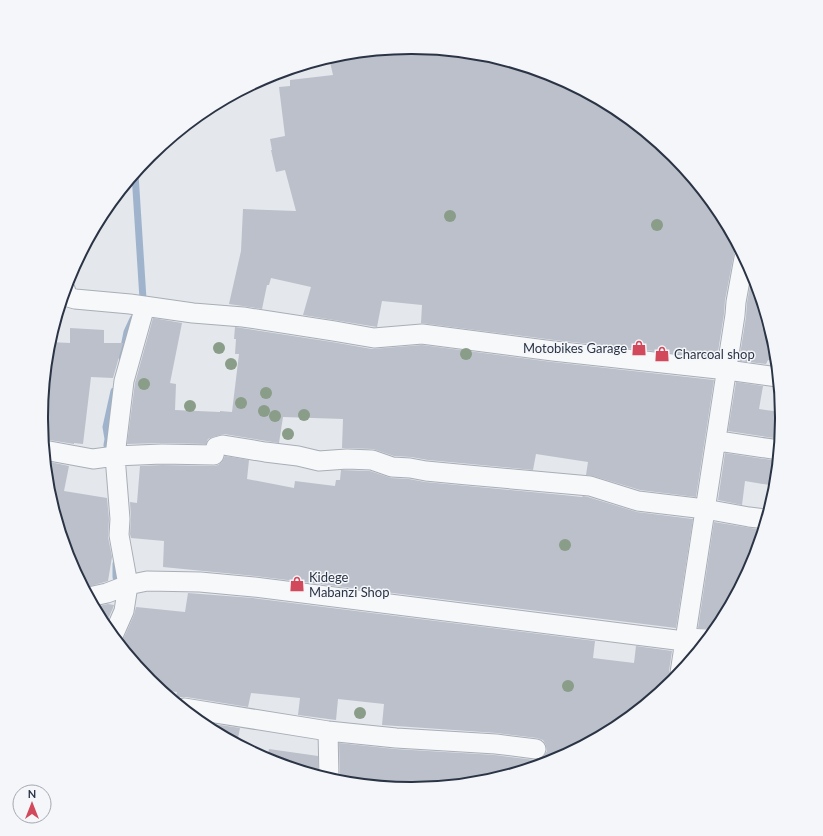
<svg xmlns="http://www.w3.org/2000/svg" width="823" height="836" viewBox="0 0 823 836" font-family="Lato,sans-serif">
<rect width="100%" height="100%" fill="#e4e7ec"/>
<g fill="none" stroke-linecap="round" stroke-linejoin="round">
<path stroke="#9fb4cc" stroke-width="7" d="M135,174L143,299L141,305
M122,357L127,332L133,319
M107,445L108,439L106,427L114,391
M116,564V577"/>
</g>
<path fill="#bbc0ca" d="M412,48L484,55L490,57L492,63L516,65L554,76L618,110L674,156L720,212L736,243L725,300L724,314L717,358L554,340L421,323L422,305L382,301L377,327L303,315L311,287L271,278L269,285H267L262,309L229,304L241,251L243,209L296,211L285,170L276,172L271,150H272L270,139L285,136L279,87L290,86V80L333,75L329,58L339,55Z
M752,274L775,346L776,361L768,360L766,364L739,361L746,317L747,303Z
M153,318L182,323L170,383L176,384L175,410L220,412V411L232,412L239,354H235L236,339H234L235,327L332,342L372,349L422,345L552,362L714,380L696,497L640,490L593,476L586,475L588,462L536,454L533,470L428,460L411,457L394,456L373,449L342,448L343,419L283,417L279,443L224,434L213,437L208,439L206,444L162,443L127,444L135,383Z
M70,328L104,330V343H123L113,378L91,377L83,444L74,443V444L43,439L41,418L48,346L49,342L70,343Z
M736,382L763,386L759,409L781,412L782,418L780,439L728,431Z
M725,453L778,461L775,486L745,481L742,505L718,500Z
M225,456L249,460L247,479L294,488L295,481L335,486L336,480H340L341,470L370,471L391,478L409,479L425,482L563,495L582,497L583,496L588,497L637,512L693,519L676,628L255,576L163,567L164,541L131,538L130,534L131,518L130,502L137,503L140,466L162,465L214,466L218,465L222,462Z
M45,461L69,466L64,491L107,498L109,519L108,537L112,557L108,581L84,588L69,560L48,490Z
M714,522L763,530L754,560L719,624L714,631L708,628H698Z
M188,593L253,598L595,641L593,658L634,663L636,646L672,651L669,671L670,677L669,684L617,726L553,760L484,781L411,788L339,781L340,778L339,743L395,749L495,755L535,760L540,759L544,756L547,751L546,745L543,740L537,738L497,733L382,725L384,704L338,699L336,720L298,715L300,698L251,693L248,707L186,697H176L177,692L162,690L149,680L120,644L123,640L134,615L136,607L185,612Z
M108,604L114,605L113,608L105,626L94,607Z
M207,723L240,728L237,743L206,726Z
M269,749L318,756V775L270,760L267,759Z"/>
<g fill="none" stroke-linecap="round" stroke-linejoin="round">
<g stroke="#a9aeb7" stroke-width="21">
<path id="minor" d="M65,289L68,297L75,299L130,304L193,313L243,317L334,331L374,338L422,334L553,351L727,370L778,377
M716,439L725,442L779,450
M44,450L93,459L115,456L162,454L214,455L216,447L223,445L265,452L298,456L319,461L347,459L372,460L392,467L410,468L426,471L468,475L590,486L638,501L705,509L749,517L766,519
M89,597L107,593L128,585L147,581L200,582L254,587L684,641
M113,636L124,611L128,585L119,535L120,519L115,456L124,381L145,306
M685,638L707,639
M680,673L735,315L736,302L744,258
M184,708L328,731L396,738L496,744L536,749
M328,731L329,778"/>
</g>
<use href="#minor" stroke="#f7f8fa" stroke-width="19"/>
</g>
<g fill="#899d89">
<circle cx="450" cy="216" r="6"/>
<circle cx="657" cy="225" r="6"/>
<circle cx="219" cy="348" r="6"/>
<circle cx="466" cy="354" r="6"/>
<circle cx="231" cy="364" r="6"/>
<circle cx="144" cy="384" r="6"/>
<circle cx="266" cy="393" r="6"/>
<circle cx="241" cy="403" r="6"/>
<circle cx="190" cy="406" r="6"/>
<circle cx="264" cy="411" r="6"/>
<circle cx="304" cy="415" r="6"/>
<circle cx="275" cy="416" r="6"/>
<circle cx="288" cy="434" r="6"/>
<circle cx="565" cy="545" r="6"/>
<circle cx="568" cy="686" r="6"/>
<circle cx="360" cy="713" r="6"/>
</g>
<defs>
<g id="shop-bare" transform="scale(1.2)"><path d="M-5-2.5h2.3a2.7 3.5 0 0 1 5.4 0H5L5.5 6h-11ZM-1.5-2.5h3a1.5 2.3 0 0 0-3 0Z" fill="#d1495b" stroke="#f4f6f9" stroke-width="2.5" paint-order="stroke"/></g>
</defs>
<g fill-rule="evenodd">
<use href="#shop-bare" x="639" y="348"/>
<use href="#shop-bare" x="662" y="354"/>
<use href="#shop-bare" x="297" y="584"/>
</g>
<g text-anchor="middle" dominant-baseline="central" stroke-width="3" stroke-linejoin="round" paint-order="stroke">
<g font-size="13" fill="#2b3445" stroke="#f4f6f9" text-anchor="start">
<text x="627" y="348" text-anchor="end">Motobikes Garage</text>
<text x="674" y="354">Charcoal shop</text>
<text x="309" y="577">Kidege<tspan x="309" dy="15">Mabanzi Shop</tspan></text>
</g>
</g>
<path d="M0 0H823V836H0ZM411 54H412A363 363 0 0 1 775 417V419A363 363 0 0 1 412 782H411A363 363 0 0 1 48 419V417A363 363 0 0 1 411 54Z" fill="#f4f6f9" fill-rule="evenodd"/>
<path fill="none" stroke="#2b3445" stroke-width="2" d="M411 54H412A363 363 0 0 1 775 417V419A363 363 0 0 1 412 782H411A363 363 0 0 1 48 419V417A363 363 0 0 1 411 54Z"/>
<g transform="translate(32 804)"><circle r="19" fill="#f4f6f9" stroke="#a4a8b1"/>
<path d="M0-3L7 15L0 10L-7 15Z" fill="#d1495b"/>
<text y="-6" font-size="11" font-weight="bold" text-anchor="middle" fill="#2b3445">N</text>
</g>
</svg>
